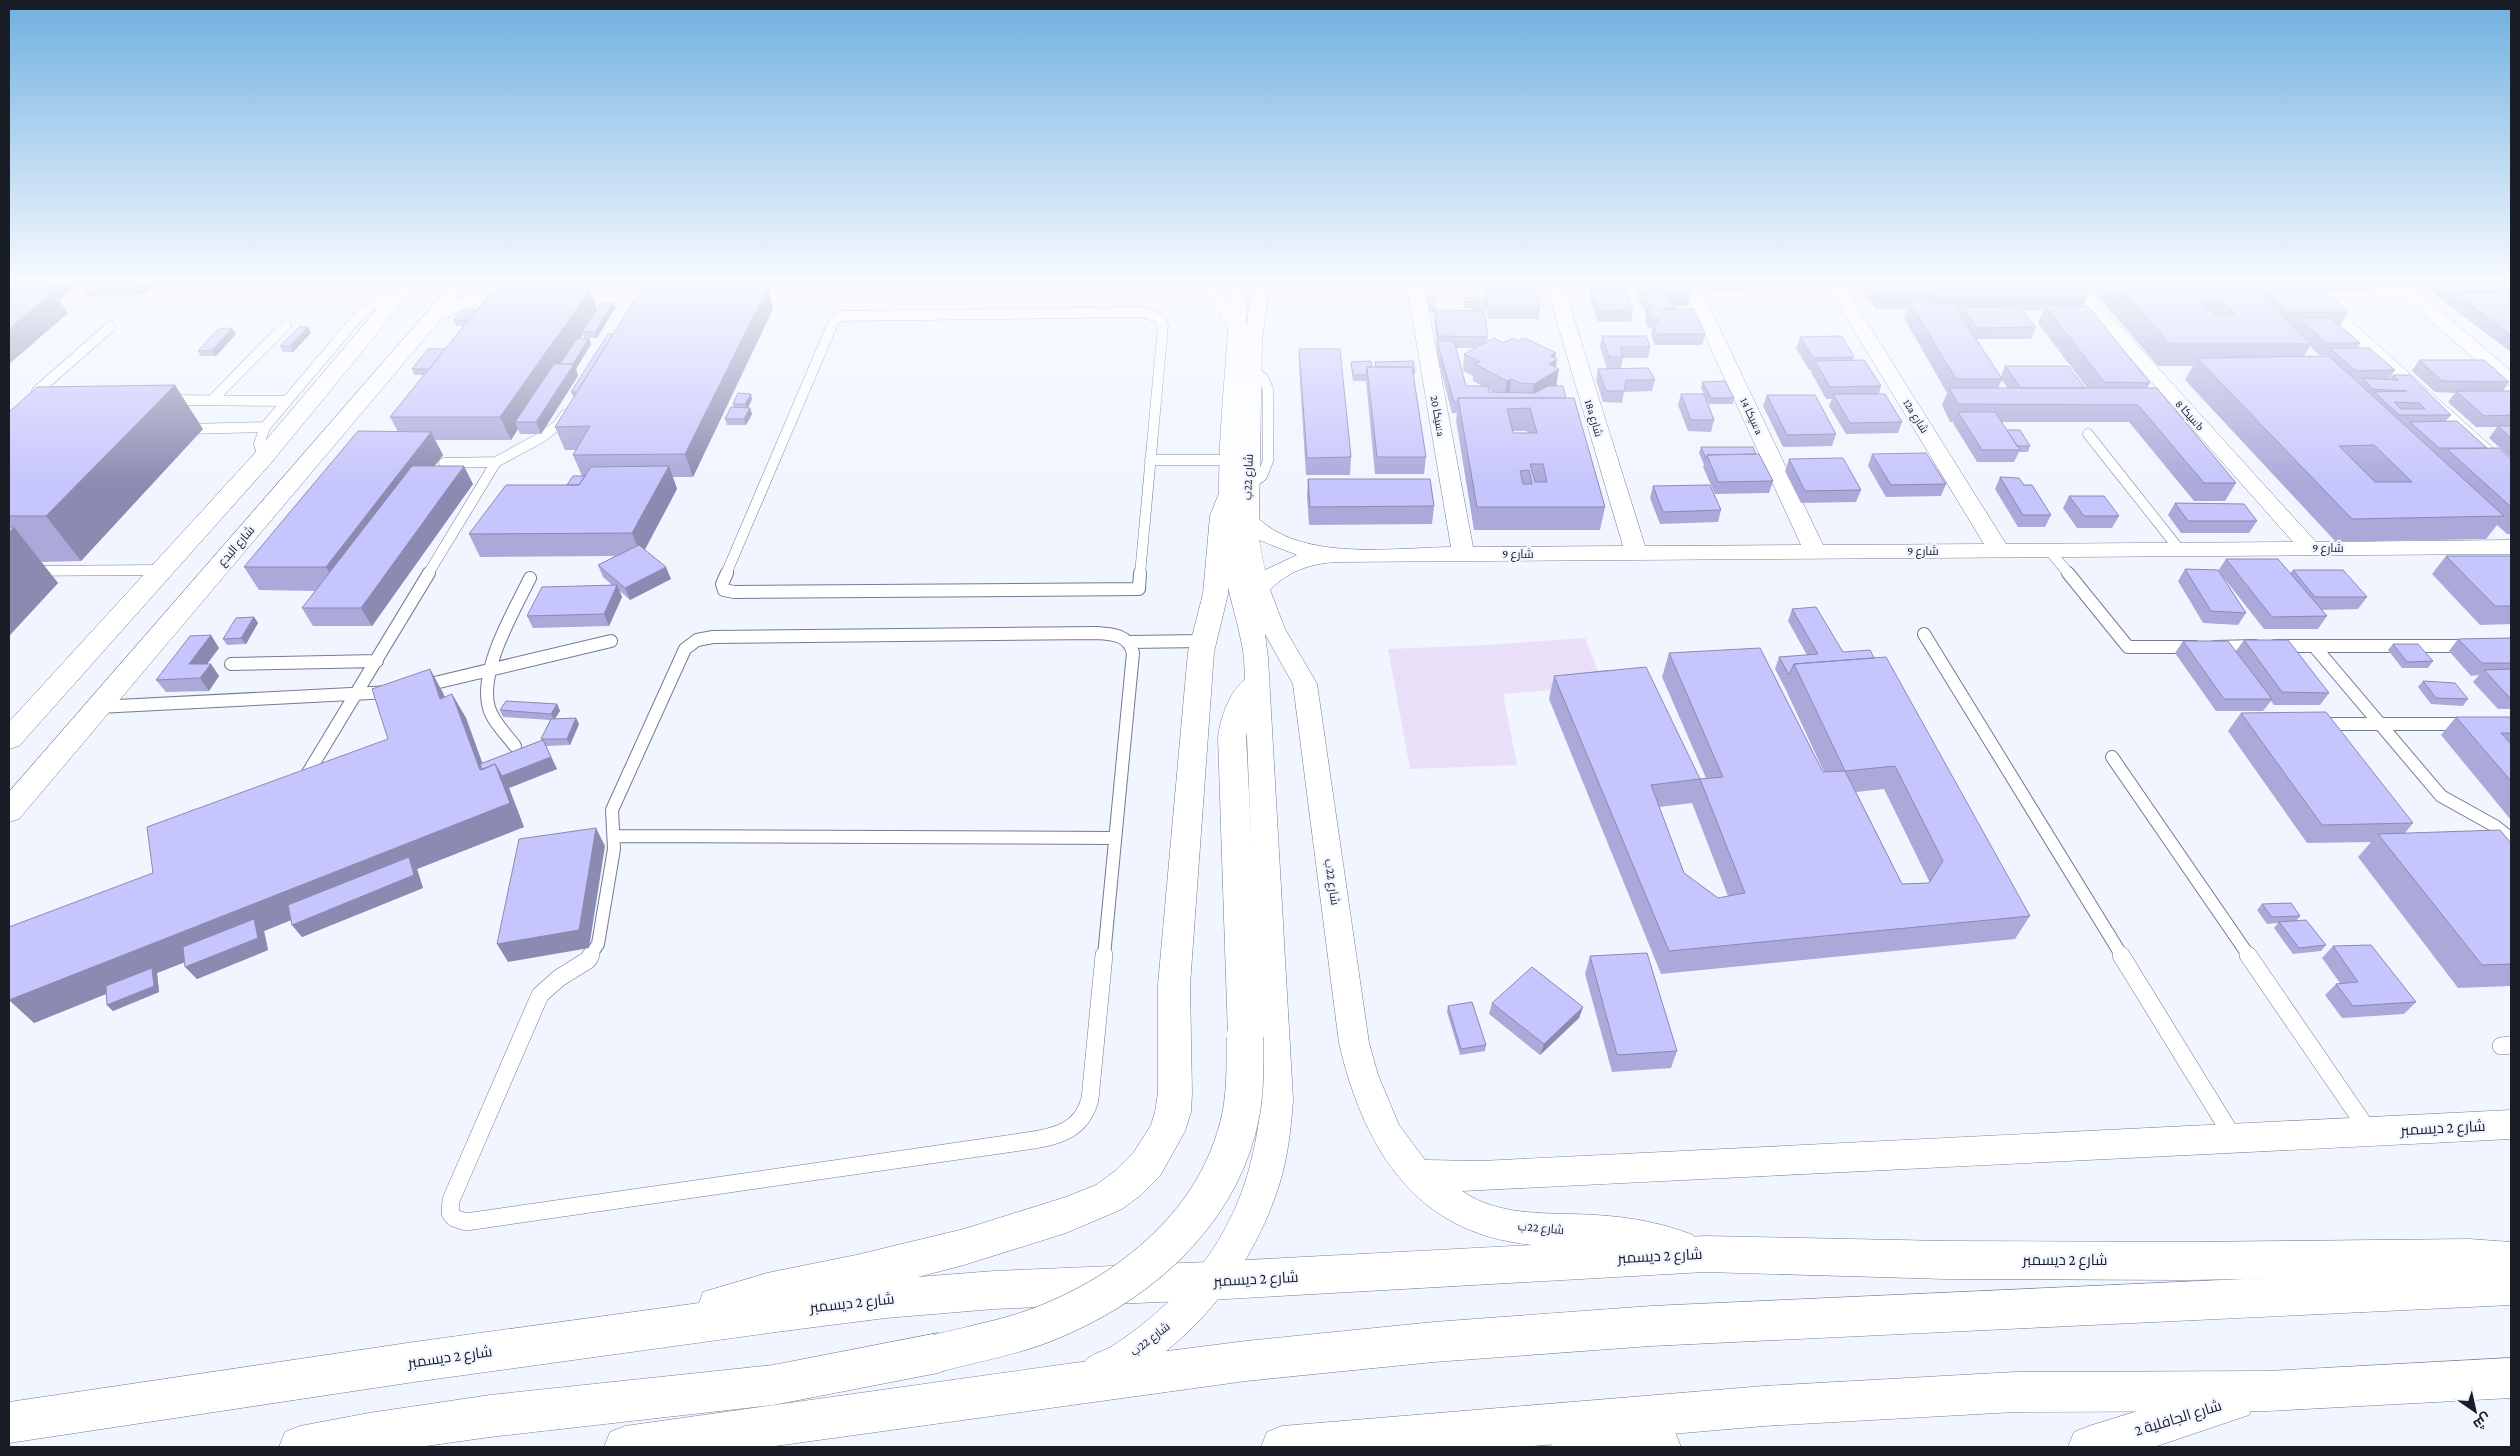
<svg xmlns="http://www.w3.org/2000/svg" width="2520" height="1456" viewBox="0 0 2520 1456" font-family="'Crimson Pro',Cairo,serif">
<rect width="100%" height="100%" fill="#f0f5ff"/>
<path fill="#e9dff9" d="M1585,638L1604,686L1503,694L1517,765L1410,769L1388,649L1487,645Z"/>
<g fill="none" stroke-linecap="round" stroke-linejoin="round">
<g stroke="#737c93" stroke-width="11">
<path id="lane-far2" d="M40,399L36,394L37,391L110,327
M169,400L287,401
M212,400L286,325
M188,429L265,427
M2088,434L2179,549
M263,458L259,444L265,427L362,312L378,302L400,293
M1150,460H1231
M444,463L496,462
M1248,486L1262,476L1268,461V389L1263,378L1252,370
M2049,550L2069,574
M9,571L162,570
M428,574L496,462L542,437L559,424L565,415
M726,574L834,321L840,316L1143,312L1160,319L1163,326L1140,574"/>
</g>
<g stroke="#737c93" stroke-width="14">
<path id="lane-far1" d="M727,573L722,584L724,590L734,592L1139,589L1140,573
M2068,573L2128,647H2195
M1924,634L2122,956
M1129,642L1202,641
M2275,646H2468
M2314,646L2441,796L2495,826L2511,839
M2215,647L2255,646
M231,664L377,661
M422,686L611,641
M98,707L390,692
M2319,724H2467
M515,746C506,734 493,722 489,708C478,671 514,611 530,578
M2112,757L2249,956
M303,781L429,573
M615,836L1115,838
M590,956L598,944L614,849L612,810L685,649L697,640L713,637L1097,633C1113,634 1129,635 1133,653L1104,956"/>
</g>
<g stroke="#737c93" stroke-width="18">
<path id="lane" d="M591,955L588,960L559,978L540,995L451,1200L450,1213L454,1218L466,1222L1027,1141C1056,1137 1082,1131 1090,1099L1104,955
M2121,955L2233,1137
M2248,955L2368,1130
M2501,1046L2511,1045"/>
</g>
<g stroke="#737c93" stroke-width="1">
<path id="street" d="M513,281H636L634,285L628,286H540L479,303L438,321H426L423,317L426,313L467,295L514,283Z
M1156,281C1185,281 1209,277 1229,302L1231,281H1247L1246,328L1254,281H1270L1262,338L1259,519C1304,561 1392,548 1451,547L1408,292L1398,281H1416L1425,290L1473,547L1623,546L1545,281H1562L1645,546L1801,545L1680,281H1697L1823,545L1984,544L1824,281H1841L2006,544L2293,542L2062,281H2079L2316,542L2511,540V554L1335,562C1310,564 1288,571 1270,590L1285,629L1317,684L1369,1043L1378,1075L1399,1125L1425,1160L1481,1161L2511,1110V1139L1462,1191C1501,1218 1551,1212 1596,1215C1629,1217 1663,1223 1693,1235L1698,1247L1693,1259C1690,1260 1686,1262 1683,1263C1675,1265 1661,1258 1653,1256C1637,1253 1621,1250 1605,1248C1576,1246 1546,1248 1518,1243C1409,1227 1362,1141 1339,1043L1293,684L1265,634L1268,658L1293,1100C1291,1128 1288,1156 1280,1182C1253,1271 1186,1355 1099,1391L1086,1386L1081,1373C1082,1369 1084,1362 1087,1359C1093,1354 1103,1351 1111,1347C1120,1341 1130,1334 1139,1327C1216,1267 1253,1197 1261,1100L1244,658C1240,626 1228,596 1224,565C1213,487 1223,407 1228,329C1205,284 1200,295 1158,285ZM1259,540L1297,555L1265,570Z
M2389,281H2404L2414,288L2511,371V386L2504,384L2402,297L2325,298L2511,464V481L2504,479L2303,296C2313,282 2373,287 2390,287L2387,283Z"/>
</g>
<g stroke="#737c93" stroke-width="1">
<path id="secondary" d="M401,281H420L271,463L19,746L9,749V722L255,453Z
M454,281H473L19,819L9,822V792Z
M2235,1381L2249,1387L2255,1401L2249,1415L2154,1447H2068L2074,1432L2089,1426Z
M1568,1414L1660,1426L1675,1432L1681,1447H1552L1547,1435L1553,1420Z"/>
</g>
<g stroke="#737c93" stroke-width="1">
<path id="primary" d="M1229,486L1237,488L1240,493L1231,527L1228,594L1214,652L1190,985L1192,1093L1191,1112L1185,1131L1160,1176L1141,1195L1122,1209L1066,1233L964,1265L918,1277L994,1271L1208,1262L1705,1236L1946,1241L2187,1242L2469,1239L2511,1242V1278L2469,1275L2187,1280L1946,1279L1705,1272L1208,1300L994,1309L886,1318L776,1332L414,1382L9,1443V1402L414,1342L699,1303L703,1292L767,1273L856,1255L964,1229L1066,1197L1096,1185L1115,1171L1134,1152L1151,1125L1155,1112L1158,1093V985L1188,652L1203,594L1210,516L1221,488Z
M2511,1358V1398L2268,1411L2015,1412L1764,1426L1522,1447H1261L1267,1432L1282,1426L1764,1386L2015,1372L2268,1371Z"/>
</g>
<g stroke="#737c93" stroke-width="1">
<path id="highway" d="M1257,673L1266,676L1270,682L1253,708L1246,737L1262,1037L1257,1047L1245,1052L1233,1047L1228,1037L1218,737C1221,714 1233,680 1257,673Z
M2511,1267V1305L1651,1346L1434,1362L1246,1381L768,1447H604L610,1432L625,1426L1081,1362L1246,1341L1434,1322L1651,1306Z
M938,1333L952,1339L958,1353L952,1367L938,1373L773,1405L490,1437L419,1447H279L285,1432L300,1426L369,1413L490,1395L773,1365Z"/>
</g>
<use href="#lane-far2" stroke="#fff" stroke-width="10"/>
<use href="#lane-far1" stroke="#fff" stroke-width="12"/>
<use href="#lane" stroke="#fff" stroke-width="17"/>
<use href="#street" fill="#fff" fill-rule="evenodd"/>
<use href="#secondary" fill="#fff" fill-rule="evenodd"/>
<use href="#primary" fill="#fff" fill-rule="evenodd"/>
<use href="#highway" fill="#fff" fill-rule="evenodd"/>
<g stroke="#737c93" stroke-width="38" stroke-linecap="butt">
<path id="highway-bridge" d="M938,1353C977,1343 1017,1336 1054,1320C1138,1284 1212,1221 1237,1131C1246,1100 1245,1069 1245,1037"/>
</g>
<use href="#highway-bridge" stroke="#fff" stroke-width="37"/>
</g>
<path fill="#aaa9da" fill-rule="evenodd" d="M9,281H82L59,300L68,313L9,364Z
M1706,281H1754L1752,290L1713,291Z
M1856,281H2084L2091,289L2083,306L2150,383L2147,388L2236,483L2225,501H2194L2129,422H2001L2007,430L2030,446L2028,452H2019L2014,462H1977L1953,423L1954,422H1950L1942,405L1947,393L1904,318L1907,309H1876ZM2022,310H2043L2038,323L2087,388L2005,366L2001,377L1976,339H2031L2036,327ZM2002,380L2008,388H1998Z
M2085,281H2376L2370,292H2327L2348,312L2340,326L2360,343L2357,348L2395,370L2389,379H2390L2393,375L2451,415L2446,421L2487,448V449L2511,459V534H2507L2497,525L2486,539L2336,542L2185,380L2193,366H2158ZM2310,346L2319,355H2326V356H2304Z
M2419,281H2511V352L2447,304L2448,303H2446Z
M158,282L142,295L87,296L80,285Z
M1640,285L1690,295L1688,306H1674V309L1705,334L1702,345H1655L1651,335L1652,328H1648L1645,320L1646,314L1637,296Z
M768,287L773,309L693,477H673L677,489L645,550L671,579L630,600L620,591L622,597L609,626L533,628L527,616L612,585L603,577L598,565L615,556L480,557L469,534L567,485L582,476L573,455L576,450H565L555,427L574,398L571,392L613,334Z
M1485,287L1540,308L1539,319H1488L1484,300L1485,307L1484,313L1488,337L1487,342L1503,343L1518,341L1556,353L1555,358L1557,386L1566,398L1605,507L1600,530H1474L1456,420L1457,413H1452L1436,352L1437,347L1434,321L1435,313L1429,312L1428,302L1429,297L1435,307V310L1472,311V308H1464L1463,304L1464,298H1484ZM1456,348H1475L1464,354L1463,371L1473,376V381L1482,386H1466ZM1488,389L1493,392H1494H1489ZM1512,431H1527V433H1513Z
M1591,287L1633,310L1631,322H1598L1589,298Z
M613,303L615,308L597,338H585L583,334L580,339L591,344L576,369L578,376L541,434H520L518,429L511,440H435L443,455L434,466L473,484L372,626H313L302,608L316,591L259,590L244,567L398,432L390,417L424,375H414L412,369L445,349L464,326H456L454,320L597,309Z
M308,327L311,333L293,352H283L280,346Z
M232,328L236,334L216,356H201L198,351Z
M1602,336L1650,347L1648,358H1623L1621,368L1655,380L1652,391L1624,392L1622,403L1603,402L1596,380L1598,369H1607L1600,347Z
M1800,337L1854,357L1853,360L1881,386L1879,394L1902,422L1898,433L1846,434L1829,406L1832,399H1826L1811,372L1812,370H1809L1796,348Z
M1299,349L1351,457L1350,475H1306L1299,366Z
M2419,360L2509,382L2503,391H2511V456H2509L2489,438L2497,427H2476L2448,402L2455,393L2435,392L2412,371Z
M1351,362L1372,367H1375V362L1415,372L1414,378L1426,457L1424,474H1375L1366,381H1353L1351,367Z
M1702,382L1734,398L1733,404H1709L1701,388Z
M1681,394L1714,420L1711,432L1688,431L1678,405Z
M1767,395L1836,434L1832,446L1783,447L1763,406Z
M752,399L748,408H750L752,414L746,425H727L725,419L734,407L733,404Z
M9,412L203,429L81,561L41,562L58,583L9,636Z
M1701,447L1756,454L1773,481L1769,493L1715,494L1703,467L1704,465L1699,453Z
M1872,454L1946,484L1941,496L1886,497L1868,466Z
M1789,459L1861,490L1856,502L1801,503L1785,471Z
M2000,477L2024,485L2051,515L2045,527H2018L1995,489Z
M1308,479L1434,506L1432,524L1309,525L1307,496Z
M1653,486L1721,510L1718,522L1660,524L1650,498Z
M2069,496L2119,516L2112,528H2077L2063,508Z
M2175,503L2257,521L2249,533H2181L2168,515Z
M2446,556H2511V624L2480,625L2432,574Z
M2226,559L2290,573L2293,570L2367,597L2358,609L2321,610L2327,616L2318,629H2264L2220,573L2246,613L2238,625L2203,623L2178,581L2185,569L2218,571Z
M1792,609L1843,652L2030,916L2015,939L1661,974L1549,699L1554,676L1608,670L1700,779L1692,803L1659,807L1684,873L1718,898L1728,896L1692,803L1700,779L1706,778L1662,677L1669,653L1823,772H1824L1785,688L1775,669L1779,657L1807,655L1788,621ZM1884,789L1930,883H1929L1902,884L1856,792Z
M254,617L258,623L246,644L227,645L223,639Z
M2511,638V709H2498L2473,682L2479,675L2471,676L2449,651L2458,639Z
M2244,640L2329,693L2320,705H2274L2271,701L2263,711H2216L2175,653L2183,641L2236,651Z
M2393,644L2433,661L2428,668H2402L2388,650Z
M219,648L207,664H211L219,676L209,691L166,692L156,680Z
M430,669L443,693L445,697L452,694L466,718L482,763L542,740L541,739L550,720L503,717L500,710L557,704L560,711L555,718H576L579,724L570,745L546,746L557,769L509,788L524,827L417,869L423,888L302,937L292,925L291,920L264,931L268,950L197,979L185,962L157,973L159,992L113,1011L107,1005L106,994L34,1023L153,873L388,739Z
M2423,681L2468,699L2463,706L2431,704L2418,687Z
M2241,713L2413,823L2405,833L2511,843V986L2458,988L2358,857L2371,842L2307,843L2228,731Z
M2456,717H2511V820L2441,735Z
M2262,904L2300,916L2296,921L2326,945L2321,951L2293,954L2274,928L2278,923L2267,924L2257,910Z
M2333,946L2416,1002L2404,1014L2342,1018L2325,995L2336,984L2340,983L2322,958Z
M1590,956L1677,1051L1671,1068L1612,1072L1585,974Z
M1492,1003L1583,1007L1579,1018L1540,1055L1489,1014Z
M1448,1006L1486,1045L1485,1051L1460,1055L1447,1012Z"/>
<path fill="#8b8ab1" d="M52,281H82L59,300L68,313L9,364V329L53,292L48,284Z
M139,281H157L158,282L142,295L136,284Z
M768,287L773,309L693,477L685,454Z
M590,290L598,312L582,332L583,334L558,370L515,422L518,429L511,440L500,417Z
M613,303L615,308L597,338L595,332Z
M308,327L311,333L293,352L290,346Z
M232,328L236,334L216,356L212,350Z
M589,338L591,344L576,369L578,376L541,434L536,422Z
M1556,353L1554,361L1557,359L1555,372L1559,369L1556,386L1531,401L1534,384L1550,356Z
M1511,379L1509,396L1505,398L1507,381Z
M175,385L203,429L81,561L46,516Z
M751,394L752,399L747,410L745,404Z
M750,408L752,414L746,425L744,419Z
M431,432L443,455L340,591L326,567Z
M464,466L473,484L372,626L361,608Z
M669,466L677,489L641,556L632,533Z
M14,527L58,583L9,636V533Z
M666,567L671,579L630,600L625,588Z
M617,585L622,597L609,626L604,614Z
M254,617L258,623L246,644L241,638Z
M211,635L219,648L198,676L189,664Z
M211,664L219,676L209,691L200,678Z
M430,669L443,693L453,723L440,699Z
M452,694L466,718L489,781L495,764L543,740L557,769L509,788L524,827L417,869L423,888L302,937L292,925L413,871L264,931L268,950L197,979L185,967L257,934L157,973L159,992L113,1011L107,1005L153,975L34,1023L9,1000L480,770Z
M557,704L560,711L554,720L551,714Z
M576,718L579,724L570,745L567,739Z
M596,828L605,846L589,948L508,962L497,944Z
M1583,1007L1579,1018L1540,1055L1544,1044Z"/>
<path fill="#c6c5fd" stroke="#8b8ab1" fill-rule="evenodd" d="M9,281H52L48,284H9Z
M85,281H139L136,284L80,285Z
M1879,281H2084L2091,289L1883,287Z
M2114,281H2246L2311,344H2170ZM2198,299H2220L2235,314H2213Z
M2253,281H2315L2348,312H2286Z
M2440,281H2491L2505,291L2453,292Z
M2500,281H2511V285H2506Z
M1684,284L1690,295H1668L1675,308L1659,309H1694L1705,334H1657L1653,324H1659L1656,317H1650L1647,309H1651L1640,285Z
M1624,286L1633,310L1600,311L1591,287Z
M768,287L685,454L573,455L590,426L555,427L642,288Z
M1485,287H1535L1540,308H1489Z
M493,290H590L500,417H390Z
M54,291L9,329V292Z
M2454,293H2506L2511,297V335Z
M1429,297H1434L1435,307H1430Z
M1464,298H1484V302H1465Z
M1909,302L1953,303L2002,379H1956Z
M601,303H613L595,332H582Z
M1472,304H1484L1485,307H1473Z
M2019,306L2036,327L1977,328L1962,307Z
M2045,306H2088L2150,383L2104,382Z
M463,310H477L468,320H454Z
M1435,310L1484,311L1488,337L1438,336Z
M2298,318H2331L2360,343H2326Z
M299,327H308L290,346H280Z
M232,328L212,350L198,351L218,329Z
M608,334H613L577,392H571Z
M1602,336H1646L1650,347H1620L1623,357H1609Z
M1842,336L1854,357L1813,358L1800,337Z
M589,338L573,364H560L577,339Z
M1494,338L1503,343L1513,338L1518,341L1525,338L1556,353L1550,356L1557,359L1549,364L1559,369L1534,384L1520,383L1511,379L1507,381L1475,364L1480,362L1464,354Z
M1437,341H1454L1466,386H1488L1489,392L1535,393L1548,386H1563L1566,398H1458V402H1454Z
M2330,348H2369L2395,370L2356,371Z
M428,349H445L429,369H412Z
M1299,349H1340L1351,457L1307,458Z
M2329,356L2504,516L2352,519L2197,358ZM2374,445L2412,482H2375L2339,446Z
M1864,360L1881,386L1830,387L1815,361Z
M2419,360H2484L2509,382L2442,381Z
M1371,361L1372,367H1367L1366,375H1353L1351,362Z
M1413,361L1415,372H1413L1412,367H1376L1375,362Z
M554,364H574L536,422H515Z
M2005,366H2068L2085,388H2021Z
M1367,367H1412L1426,457H1377Z
M1648,368L1655,380H1626L1624,391H1606L1598,369Z
M2393,375H2410L2451,415H2399L2374,392L2407,391L2372,389L2363,378L2398,380ZM2394,402L2419,403L2425,409H2401Z
M1725,381L1734,398H1711L1702,382Z
M175,385L46,516H9V412L37,387Z
M1949,388H2157L2236,483H2204L2138,405L1958,404Z
M2456,391H2511V415L2484,416Z
M738,393L751,394L745,404H733Z
M1681,394H1704L1714,420H1691Z
M1833,394H1885L1902,422L1850,423Z
M1767,395H1815L1836,434L1787,435Z
M1458,398H1574L1605,507H1477ZM1530,408L1537,433H1513L1507,409ZM1530,464H1543L1547,482H1535ZM1529,470L1532,484H1523L1520,471Z
M731,407L750,408L744,419H725Z
M1958,412H1995L2020,450H1982Z
M2457,421L2487,448H2439L2410,422Z
M2498,426H2511V438Z
M2007,430H2020L2030,446H2017Z
M358,431L431,432L326,567H244Z
M1701,447H1753L1756,454L1707,455L1706,459Z
M2499,448L2511,459V507L2447,449Z
M1926,453L1946,484L1891,485L1872,454Z
M1759,454L1773,481L1718,482L1707,455Z
M1843,458L1861,490L1805,491L1789,459Z
M412,466H464L361,608H302Z
M669,466L632,533L469,534L506,485H579L591,467Z
M573,476H585L579,485H567Z
M2000,477L2019,478L2024,485H2032L2051,515H2023Z
M1308,479H1430L1434,506L1310,507Z
M1710,485L1721,510L1663,512L1653,486Z
M2069,496H2104L2119,516H2084Z
M2175,503L2244,504L2257,521H2188Z
M9,527H14L9,533Z
M639,545L666,567L625,588L598,565Z
M2446,556H2511V606H2495Z
M2226,559H2278L2327,616L2272,617Z
M2185,569L2218,570L2246,613L2211,611Z
M2293,570H2343L2367,597H2315Z
M617,585L604,614L527,616L542,587Z
M1816,607L1843,652L1870,650L1874,658L1794,664L1789,675L1779,657L1818,654L1792,609Z
M254,617L241,638L223,639L236,618Z
M211,635L189,664H211L200,678L156,680L190,636Z
M2511,638V663H2482L2458,639Z
M2244,640H2288L2329,693L2282,692Z
M2183,641H2228L2272,699H2224Z
M2393,644H2418L2433,661L2407,662Z
M1760,648L1823,772L1845,771L1902,884L1929,883L1943,861L1895,766L1845,771L1794,664L1886,657L2030,916L1669,951L1554,676L1646,667L1700,779L1651,785L1684,873L1718,898L1745,893L1700,779L1723,777L1669,653Z
M430,669L440,699L452,694L480,770L495,764L510,803L9,1000V927L153,873L147,827L388,739L372,689Z
M2511,669V697H2509L2484,670Z
M2423,681L2455,683L2468,699L2436,698Z
M506,701L557,704L551,714L500,710Z
M2326,712L2413,823L2322,825L2241,713Z
M2456,717H2511V735L2509,733H2501L2511,744V781Z
M576,718L567,739H541L551,719Z
M543,740L551,757L502,776L495,764L482,770L480,764Z
M596,828L579,930L497,944L519,839Z
M2500,830L2511,843V964L2482,965L2378,834Z
M409,857L414,875L292,925L288,905Z
M2291,903L2300,916L2272,917L2262,904Z
M254,919L258,938L185,967L183,947Z
M2306,920L2326,945L2299,948L2279,922Z
M2371,945L2416,1002L2353,1006L2336,984L2358,982L2333,946Z
M1647,953L1677,1051L1617,1055L1590,956Z
M1532,967L1583,1007L1544,1044L1492,1003Z
M152,968L154,986L107,1005L106,986Z
M1472,1002L1486,1045L1461,1049L1448,1006Z"/>
<linearGradient id="sky" x2="0" y2="1"><stop stop-color="#6fb0df"/><stop offset="0.58" stop-color="#f8faff"/><stop offset="1" stop-color="#f8faff" stop-opacity="0"/></linearGradient>
<rect width="2520" height="485" fill="url(#sky)"/>
<g text-anchor="middle" dominant-baseline="central" stroke-width="4.5" stroke-linejoin="round" paint-order="stroke">
<g font-size="11" fill="#191d26" stroke="#f0f5ff">
<text transform="translate(2190 415) rotate(48)">سيكا 8b</text>
<text transform="translate(1438 416) rotate(80)">سيكا 20a</text>
<text transform="translate(1752 416) rotate(65)">سيكا 14a</text>
<text transform="translate(1916 416) rotate(58)">12a شارع</text>
<text transform="translate(1594 418) rotate(73)">18a شارع</text>
</g>
<g font-size="12" fill="#191d26" stroke="#f0f5ff">
<text transform="translate(1248 477) rotate(-88)">شارع 22ب</text>
<text transform="translate(236 546) rotate(-49)">شارع البدع</text>
<text x="2328" y="548">شارع 9</text>
<text x="1923" y="551">شارع 9</text>
<text x="1518" y="554">شارع 9</text>
<text transform="translate(1332 882) rotate(82)">شارع 22ب</text>
<text transform="translate(1541 1228) rotate(5)">شارع 22ب</text>
<text transform="translate(1150 1339) rotate(-38)">شارع 22ب</text>
</g>
<g font-size="15" fill="#191d26" stroke="#f0f5ff">
<text transform="translate(2443 1128) rotate(-3)">شارع 2 ديسمبر</text>
<text transform="translate(1660 1256) rotate(-3)">شارع 2 ديسمبر</text>
<text x="2065" y="1260">شارع 2 ديسمبر</text>
<text transform="translate(1256 1279) rotate(-3)">شارع 2 ديسمبر</text>
<text transform="translate(852 1303) rotate(-6)">شارع 2 ديسمبر</text>
<text transform="translate(450 1357) rotate(-8)">شارع 2 ديسمبر</text>
<text transform="translate(2178 1418) rotate(-17)">شارع الجافلية 2</text>
</g>
</g>
<rect width="2520" height="1456" fill="none" stroke="#191d26" stroke-width="20"/>
<g transform="translate(2475 1411) rotate(146)" stroke="#f0f5ff" stroke-width="4" paint-order="stroke">
<path d="M0-4L9 19L0 12L-9 19Z" fill="#191d26"/>
<text y="-8" font-size="14" font-weight="bold" text-anchor="middle" fill="#191d26">ش</text>
</g>
</svg>
